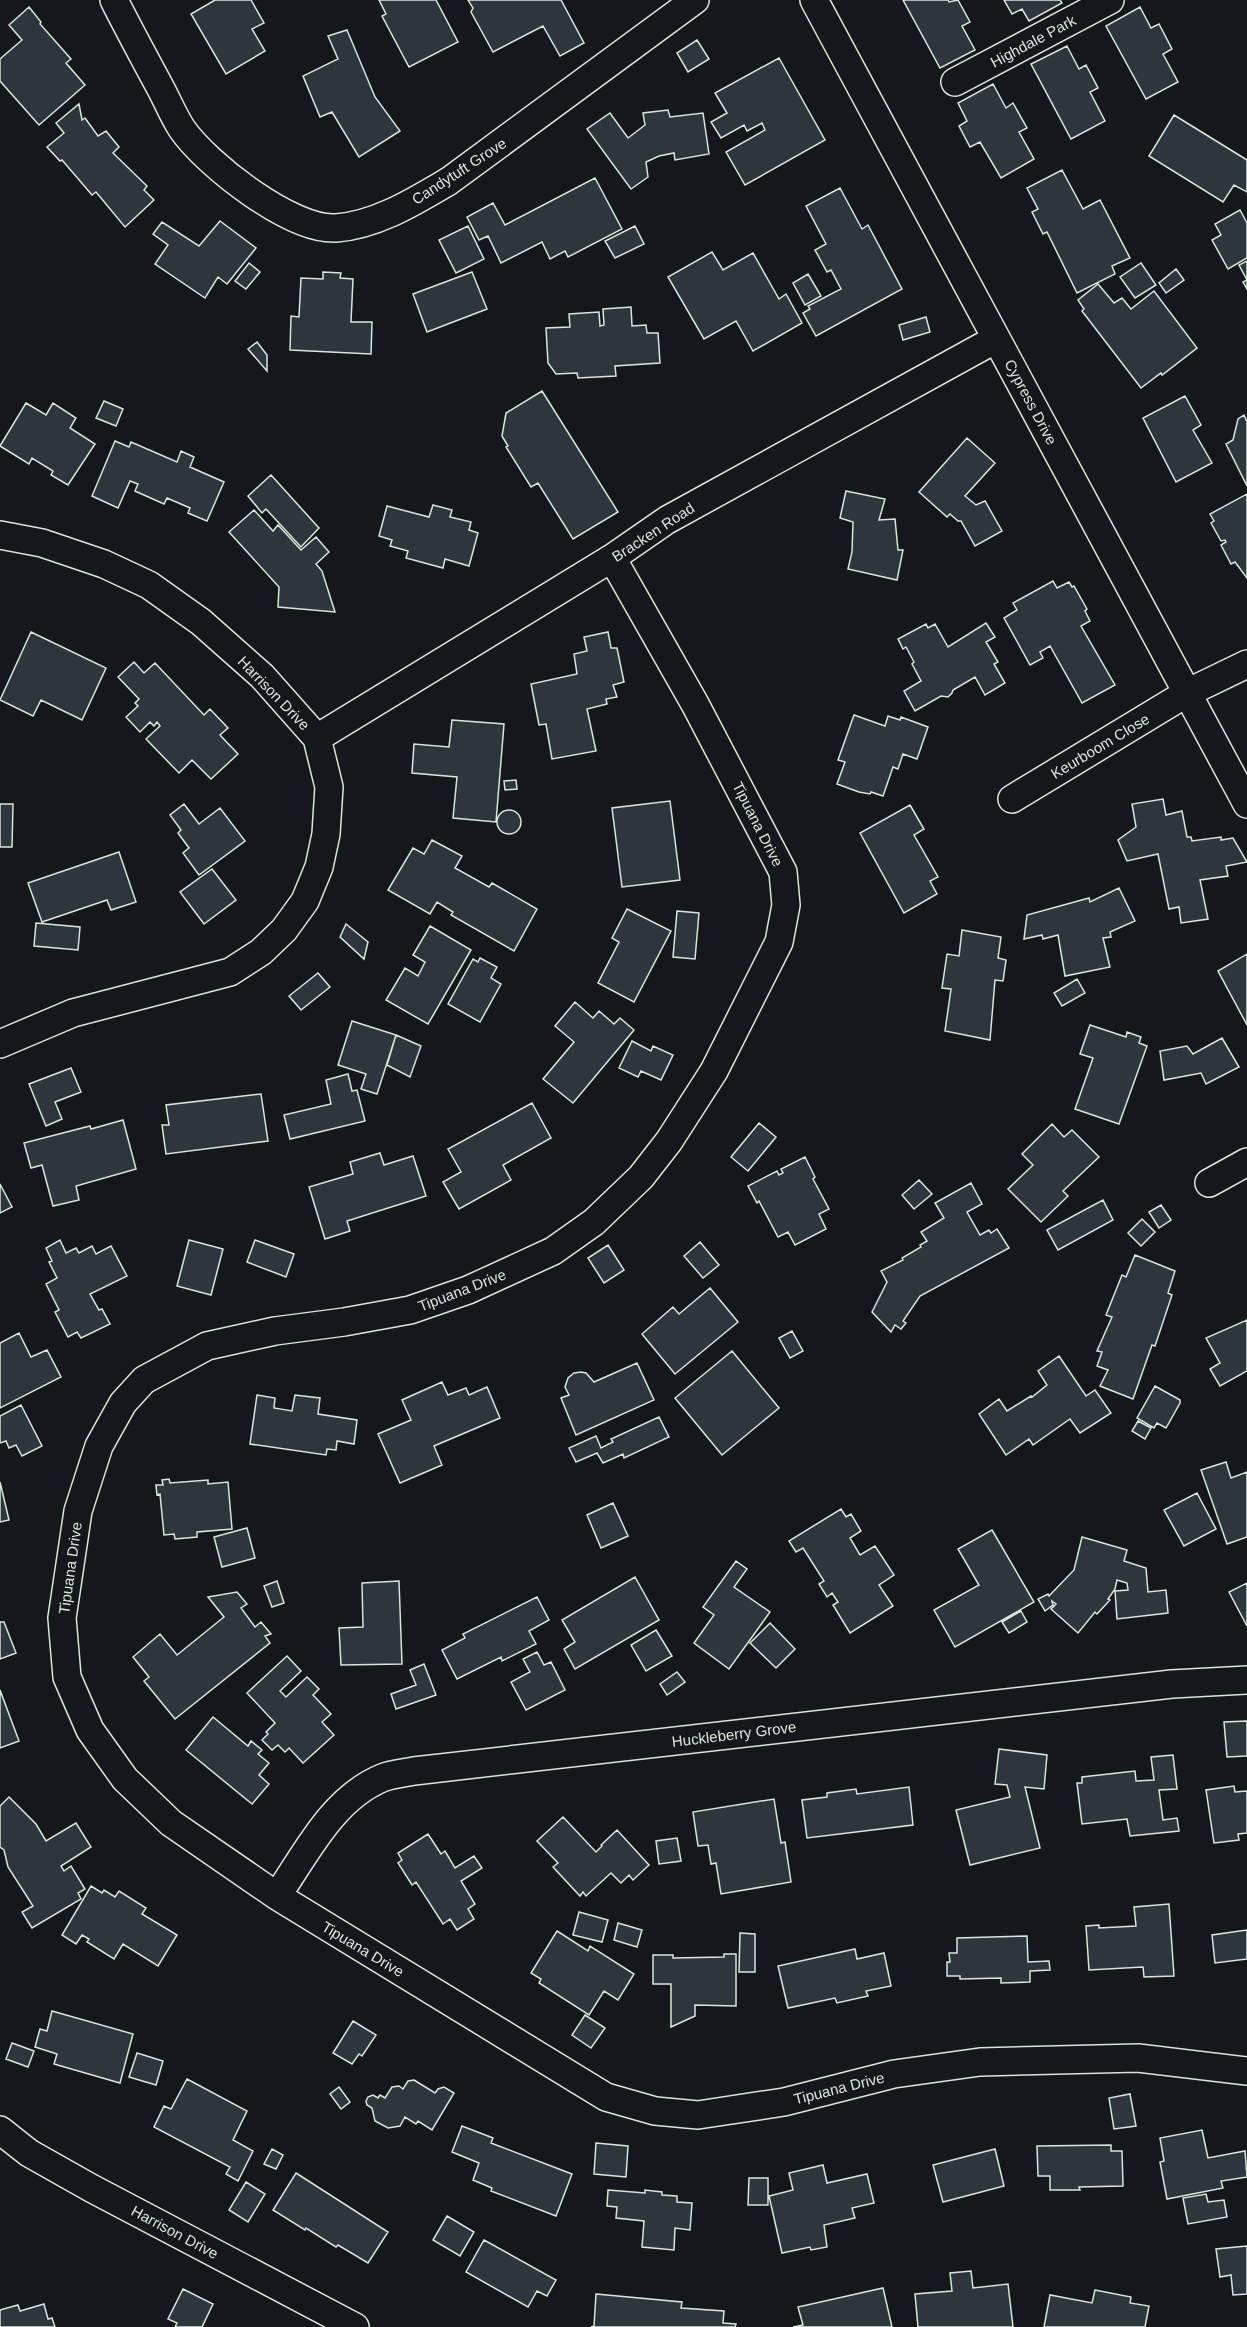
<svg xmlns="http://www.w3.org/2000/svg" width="1247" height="2327" viewBox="0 0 1247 2327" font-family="Helvetica,sans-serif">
<rect width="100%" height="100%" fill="#14181c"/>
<path fill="#2c363c" stroke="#d8e6dc" stroke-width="1.5" d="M215,0H251L264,23L252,29L265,51L226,74L191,14Z
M379,0H436L458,42L409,67L382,16L386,14Z
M468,0H561L584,43L560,56L543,26L493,52L471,12L473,8Z
M903,0H948L949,2L958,0L970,22L962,26L975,50L940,68Z
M1004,0H1060L1062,3L1029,21L1022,9L1012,14Z
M29,7L41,22L40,24L71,59L66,63L85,85L39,125L0,81V59L22,40L9,25Z
M1140,7L1151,28L1159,24L1172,49L1163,54L1178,82L1146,99L1106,26Z
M347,30L375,97L400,131L359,157L332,112L320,117L303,76L338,59L328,36Z
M697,40L709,59L688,72L677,53Z
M1067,46L1079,69L1086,65L1098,88L1090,92L1105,121L1071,139L1031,64Z
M779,58L825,140L745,185L726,152L765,130L762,123L747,131L744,125L721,138L711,122L727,113L715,93Z
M993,84L1006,108L1013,103L1027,128L1019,132L1034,159L1001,178L980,142L970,147L959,126L967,121L958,103Z
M79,104L82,120L85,118L98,136L106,131L119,147L113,153L147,186L144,190L154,200L125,227L96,192L92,195L62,160L60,161L47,147L64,133L56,123Z
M668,110L670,117L703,113L709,154L675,160L674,153L659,156L646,162L648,177L631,189L587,129L610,113L628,138L645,125L643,113Z
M1174,115L1247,160V192L1234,185L1223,202L1149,156Z
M1062,170L1083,209L1100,200L1130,258L1112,266L1115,274L1077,293L1047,232L1043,234L1032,212L1038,209L1027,188Z
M595,178L622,229L568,257L565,251L550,259L542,242L501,263L488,236L479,240L467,217L493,203L505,225Z
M840,188L862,229L868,225L902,289L816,336L803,313L810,309L808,306L841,289L831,270L827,272L815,250L826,244L806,206Z
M1240,210L1247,223V258L1228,269L1212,240L1221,235L1215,224Z
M220,221L256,248L227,284L218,277L205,298L155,264L168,245L153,234L162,222L199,246Z
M468,226L484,259L456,273L439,240Z
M635,226L644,244L615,258L605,241Z
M712,252L723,270L753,253L779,299L786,294L802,323L753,351L736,321L704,339L668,277Z
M1247,261V289L1243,282L1247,280L1239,265Z
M249,263L260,272L246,289L235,281Z
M1141,263L1156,285L1135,298L1120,277Z
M1176,269L1184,280L1166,293L1159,283Z
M323,272L341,273L340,278L353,279L351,322H372L371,354L290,350L291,316L299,317L301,278L323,279Z
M472,272L487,309L427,332L413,294Z
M808,274L821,296L805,305L793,283Z
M1098,284L1114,303L1122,298L1131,309L1154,291L1197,348L1162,375L1161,373L1141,388L1082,311L1084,309L1078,300Z
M631,307L632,326L646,325L647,333H658L660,363L615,366L616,376L578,378L577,373L556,374L548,363L546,328L570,327L569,314L599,312L600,326L604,325L603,309Z
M926,317L930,332L903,340L899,325Z
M257,342L267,355V371L248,349Z
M542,391L618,512L573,539L538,483L531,487L506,447L508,446L502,436L506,413Z
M1185,396L1201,425L1193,430L1212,463L1176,482L1143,418Z
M104,401L123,409L116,426L96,418Z
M26,403L46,415L53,403L76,418L70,428L95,444L68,485L51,475L53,471L32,458L29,464L0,446Z
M1244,415L1247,422V486L1226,444L1233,440L1238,419Z
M967,438L995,463L965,496L976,505L985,501L1002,531L975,546L961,521H958L950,514L947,517L919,492Z
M115,441L129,447L131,442L177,462L181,451L194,457L190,467L224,482L207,521L188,513L190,508L167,498L164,504L135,491L138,484L130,481L118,508L92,496Z
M271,475L319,528L301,547L266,509L262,513L248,496Z
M846,491L885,499L879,520L895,519L898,550H903L897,580L848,569L852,552L853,522L840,518Z
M1247,494V578L1235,562L1231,564L1221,545L1226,542L1225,540L1221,541L1211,523L1214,521L1210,514Z
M433,505L452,510L450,517L471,522L469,530L478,533L469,566L445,559L443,568L406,558L408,551L390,546L392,540L379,536L387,506L429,517Z
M254,510L273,531L278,525L301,550L316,537L329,552L316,564L322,571L335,612L278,607L279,587L229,532Z
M1053,581L1057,588L1069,582L1072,587L1074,586L1087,609L1085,611L1090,621L1081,626L1115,685L1082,703L1050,646L1040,652L1043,658L1030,665L1004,618L1017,610L1013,603Z
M986,623L995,637L986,642L998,662L994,664L1005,683L985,695L975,677L953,690L952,693L948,697L941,696L915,711L904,691L921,681L912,664L914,662L906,647L903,649L898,639L926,624L928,628L935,624L948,647Z
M31,632L106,668L82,720L41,700L33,716L0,700Z
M608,632L611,648H617L624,682L613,685L617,697L606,699L607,704L587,709L596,751L552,759L546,724L539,725L531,684L577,674L574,654L587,651L584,637Z
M134,662L144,673L155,663L204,715L210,709L228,728L220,735L238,754L211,779L192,760L179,773L146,739L160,726L157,722L154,726L150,722L140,732L126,717L138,706L135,703L139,699L118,677Z
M854,715L885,726L888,716L900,720L901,717L928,727L917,759L903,754L898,769L893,767L883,796L871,792L870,794L859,792L837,784L845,762L838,760Z
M452,720L504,724L496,822L453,818L457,777L412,773L414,744L449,747Z
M516,780L517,789L505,790L504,781Z
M1163,799L1166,815L1182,811L1187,837H1191L1192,841L1221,837V840L1233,838L1247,862L1226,866L1228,876L1200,880L1208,919L1181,923L1179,907L1169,909L1158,854L1127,861L1118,840L1136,827L1132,804Z
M670,801L680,880L622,887L612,808Z
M0,804H13L12,847H0Z
M184,804L199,824L220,808L245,841L199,875L183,853L189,848L178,833L181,830L170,815Z
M910,805L924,829L914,835L938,877L930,881L937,894L904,913L860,833Z
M497 822a12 12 0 1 1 24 0a12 12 0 1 1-24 0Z
M432,840L462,856L455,868L489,887L492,883L537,909L514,951L451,915L453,912L437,902L430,914L388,890L413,848L424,854Z
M119,852L136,902L111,910L107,900L42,922L28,883Z
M212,869L236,900L204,924L180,892Z
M1119,888L1135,921L1110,932L1111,937L1103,938L1110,967L1065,976L1058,935L1043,939L1042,935L1024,939L1027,915L1089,898L1090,902Z
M627,909L671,931L634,1002L598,983L619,942L612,938Z
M677,911L699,913L695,959L673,957Z
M36,923L80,927L78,950L34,946Z
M346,924L368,942L364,959L340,937Z
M430,926L471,950L428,1024L386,1000L405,968L418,976L425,962L413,955Z
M962,930L1001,937L998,958L1006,960L1003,981L995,980L990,1040L945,1031L951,989L942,988L947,954L959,956Z
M1247,954V1025L1218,971Z
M480,958L497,967L491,978L501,984L480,1022L448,1004L473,959L478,962Z
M318,973L330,987L301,1010L289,996Z
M1077,979L1085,993L1062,1006L1054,993Z
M575,1002L593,1018L599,1011L614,1024L620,1018L634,1030L573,1103L543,1079L574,1042L555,1026Z
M352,1021L396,1035L377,1094L361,1089L366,1074L338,1065Z
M1090,1025L1126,1037L1127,1032L1141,1037L1139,1043L1147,1046L1119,1124L1075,1109L1093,1058L1080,1054Z
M396,1035L421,1046L410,1077L387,1065Z
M1222,1038L1239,1067L1206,1084L1201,1073L1164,1080L1160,1051L1187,1046L1193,1054Z
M632,1041L651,1051L653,1046L673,1055L661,1080L641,1071L638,1077L619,1068Z
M71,1068L81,1092L55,1102L62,1119L46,1126L29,1084Z
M348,1074L352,1091L357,1090L365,1121L290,1139L284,1115L331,1104L326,1080Z
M261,1094L268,1141L166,1154L162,1125H169L166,1105Z
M532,1103L551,1138L503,1165L511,1180L459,1209L443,1182L461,1172L448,1149Z
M123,1120L136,1169L76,1186L79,1200L53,1206L42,1165L31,1168L24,1143L90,1126L91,1129Z
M759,1123L776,1137L748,1171L731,1157Z
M1052,1124L1064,1137L1072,1130L1099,1157L1063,1191L1068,1196L1041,1222L1008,1189L1033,1165L1022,1154Z
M380,1153L384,1165L413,1156L426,1196L347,1221L350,1231L325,1239L309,1187L353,1174L350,1162Z
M805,1157L815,1177L813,1179L829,1209L819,1214L826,1229L795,1245L788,1232L778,1237L759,1201L757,1203L748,1186L777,1171L779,1175L783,1173L781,1169Z
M919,1180L932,1194L914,1209L902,1195Z
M971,1183L982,1204L967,1212L980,1235L989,1230L991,1233L997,1229L1009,1248L920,1296L903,1321L906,1323L901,1329L895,1325L891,1332L872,1312L887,1282L881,1271L903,1260L902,1258L921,1247L920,1245L927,1241L921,1232L944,1218L935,1203Z
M0,1184L12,1207L0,1213Z
M1103,1200L1113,1220L1058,1250L1047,1230Z
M1161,1205L1171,1220L1159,1228L1149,1212Z
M1142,1219L1155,1232L1141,1246L1128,1233Z
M60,1240L66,1253L76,1248L79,1253L92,1246L96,1254L111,1246L127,1276L90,1294L99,1310L102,1309L110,1324L81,1338L77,1332L68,1337L55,1312L59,1310L46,1284L57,1278L49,1262L52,1261L46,1248Z
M189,1240L223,1249L211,1295L177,1286Z
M255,1240L294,1254L286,1277L247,1262Z
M700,1242L719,1265L703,1278L684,1256Z
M608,1245L624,1270L604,1283L588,1258Z
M1135,1255L1175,1271L1168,1293L1172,1295L1155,1346L1152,1345L1133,1399L1100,1386L1108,1370L1097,1366L1102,1352L1097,1351L1112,1317L1106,1315L1122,1275L1126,1277Z
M710,1288L738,1322L675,1374L642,1334L673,1307L679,1314Z
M1247,1320V1371L1220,1386L1210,1369L1220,1363L1206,1338Z
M792,1331L803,1351L790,1358L779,1338Z
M19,1333L31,1357L47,1350L61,1377L0,1408V1343Z
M732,1351L779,1408L722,1455L675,1398Z
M1059,1356L1086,1396L1095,1390L1111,1413L1080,1433L1070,1419L1033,1445L1029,1439L1006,1455L979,1414L999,1399L1007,1411L1031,1396L1032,1397L1047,1385L1038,1371Z
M637,1363L654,1400L576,1435L561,1398L569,1395L565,1387L568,1378L574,1373L581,1372L586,1373L594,1382Z
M442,1382L448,1395L466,1388L469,1395L487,1387L500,1418L434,1446L442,1465L400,1483L378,1434L411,1420L402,1400Z
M1155,1386L1180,1400V1403L1166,1428L1157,1423L1154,1428L1137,1418Z
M257,1395L275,1398L274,1408L292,1411L295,1395L320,1398L318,1414L357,1420L354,1444L337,1441L336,1450L327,1449L326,1455L250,1444Z
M21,1405L42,1446L22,1456L16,1445L9,1448L6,1441L0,1443V1416Z
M659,1417L669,1437L624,1458L623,1454L603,1463L597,1453L576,1462L569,1448L596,1436L601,1448L613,1442L611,1439Z
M1138,1421L1151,1428L1145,1439L1132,1431Z
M1226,1462L1231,1478L1247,1472V1537L1227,1544L1201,1470Z
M169,1479L170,1483L208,1480V1484L228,1482L232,1529L197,1532V1537L175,1539L174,1534L164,1535L160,1494L157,1495L156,1485H163L162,1480Z
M0,1482L9,1520L0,1522Z
M1197,1493L1216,1529L1184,1546L1164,1510Z
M613,1503L628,1536L601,1548L587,1515Z
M841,1509L846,1517L851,1514L861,1531L850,1538L860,1555L875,1546L894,1575L879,1585L893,1606L850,1633L833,1605L838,1602L832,1593L827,1597L819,1584L824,1581L803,1548L796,1552L789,1541Z
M247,1528L255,1558L222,1567L214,1537Z
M992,1530L1034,1602L955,1647L934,1610L979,1585L958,1549Z
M1082,1537L1127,1550L1124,1561L1146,1568L1148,1592L1166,1590L1168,1613L1117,1619L1115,1591L1128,1590L1127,1583L1117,1580L1115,1589L1108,1599L1110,1600L1097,1614L1095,1612L1078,1633L1051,1609L1056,1604L1052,1601L1053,1605L1045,1611L1038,1599L1048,1594L1049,1596L1074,1570Z
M736,1561L747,1569L734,1587L770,1612L729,1669L694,1643L714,1615L703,1607Z
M635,1577L659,1620L575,1669L564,1649L575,1642L562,1620Z
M277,1581L284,1603L272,1607L264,1586Z
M399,1581L402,1664L341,1665L339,1628L363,1627L362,1583Z
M1247,1583V1626L1229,1592Z
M237,1592L247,1604L241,1608L255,1627L261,1622L271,1634L265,1636L270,1643L175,1719L144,1681L149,1677L133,1657L160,1634L177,1655L224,1617L208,1597Z
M537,1597L549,1620L529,1631L536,1644L502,1661L501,1657L457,1679L442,1650L465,1638L463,1634Z
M1021,1611L1027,1622L1009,1633L1002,1622Z
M0,1622H4L16,1653L0,1659Z
M770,1623L795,1649L776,1668L750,1643Z
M656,1630L672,1656L646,1671L631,1645Z
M537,1652L544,1665L551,1662L565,1690L526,1710L511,1682L530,1672L523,1659Z
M287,1656L301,1671L280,1691L286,1697L307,1677L319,1689L313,1695L331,1714L322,1722L334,1735L303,1763L289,1748L285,1752L278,1745L272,1750L262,1740L268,1734L266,1732L275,1723L247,1693Z
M424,1664L436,1695L396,1709L391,1694L416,1685L410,1670Z
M677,1672L685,1682L667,1695L660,1684Z
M0,1690L19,1741L0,1748Z
M213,1717L248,1746L251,1741L262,1750L258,1754L269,1763L259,1775L269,1784L252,1804L186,1750Z
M1247,1721V1756L1227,1757L1224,1722Z
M999,1749L1047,1755L1044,1789L1025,1787L1040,1848L970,1865L956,1810L1010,1797L1007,1785L995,1784Z
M1173,1755L1177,1789L1159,1790L1163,1820L1177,1818L1179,1831L1130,1836L1127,1819L1082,1824L1077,1783H1082V1777L1135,1771L1136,1781L1154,1780L1151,1757Z
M1234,1786L1235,1792L1247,1791V1833L1238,1834L1239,1840L1214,1843L1206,1790Z
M909,1787L913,1825L807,1838L802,1800L827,1797V1793L856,1789L857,1794Z
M9,1797L36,1824L46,1841L76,1823L91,1847L61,1866L64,1871L71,1866L85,1889L78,1893L81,1899L32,1928L22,1912L33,1906L8,1867L4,1850L0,1847V1806Z
M774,1799L781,1843L785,1842L791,1882L721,1894L716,1863L711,1864L708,1845L698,1846L693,1812Z
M563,1817L596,1852L602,1846L601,1845L617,1830L649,1865L633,1880L629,1875L621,1883L611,1873L586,1896L583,1892L580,1896L553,1867L558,1863L537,1841Z
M428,1834L441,1854L445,1851L455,1868L474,1856L482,1868L461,1881L475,1904L468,1909L474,1919L457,1930L450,1919L443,1924L416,1882L412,1885L398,1863L402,1860L398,1853Z
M677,1838L681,1861L659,1864L656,1841Z
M91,1886L102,1893L104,1890L115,1897L119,1891L146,1908L142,1914L177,1935L158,1966L123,1944L114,1959L87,1942L89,1939L82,1935L76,1944L62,1935Z
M1169,1904L1174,1976L1144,1977L1143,1967L1089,1970L1086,1926L1099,1925V1928L1136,1926L1134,1907Z
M579,1912L608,1920L602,1942L573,1935Z
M618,1923L642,1930L637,1947L614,1940Z
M1247,1930V1959L1215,1963L1212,1935Z
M557,1931L588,1951L590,1946L634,1974L618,2000L604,1991L589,2015L539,1983L541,1979L531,1973Z
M740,1933L755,1934V1972H739Z
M1027,1936L1028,1962L1049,1961L1050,1970L1030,1971V1982L1001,1983V1978L960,1979V1976H947V1962H950L949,1953H957V1938Z
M855,1949L857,1959L884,1953L891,1986L866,1991L868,1996L837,2003L835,1998L788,2008L778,1966Z
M724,1954H736V2006L695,2005V2016L671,2027V1984H653V1955H673V1958L724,1957Z
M52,2011L133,2034L120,2083L54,2064L57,2054L35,2047L40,2029L47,2031Z
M585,2015L605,2028L591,2048L572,2035Z
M353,2021L376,2035L362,2056L359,2054L352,2064L333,2053Z
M12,2043L34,2051L28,2067L6,2059Z
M137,2053L163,2061L156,2085L129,2077Z
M187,2079L247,2111L233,2140L253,2151L238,2181L226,2174L230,2167L154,2127L164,2106L171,2109Z
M414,2080L435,2093L438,2089L444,2087L454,2093L432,2130L418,2121L416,2124L405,2117L400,2126L388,2128L375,2121L372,2108L367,2105L366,2101L368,2097L373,2095L378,2098L380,2095L385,2098L392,2087L399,2086L403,2089L408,2081Z
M339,2087L350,2102L341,2109L330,2094Z
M1130,2094L1136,2126L1114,2129L1109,2098Z
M462,2126L493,2138L491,2143L572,2174L556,2216L491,2191L492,2188L473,2180L479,2163L452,2152Z
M1202,2130L1208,2158L1245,2151L1247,2177L1221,2181L1223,2188L1167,2199L1160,2162L1164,2161L1160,2138Z
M596,2143L628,2146L626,2177L594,2174Z
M1111,2145V2151H1122L1123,2186L1079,2187L1080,2190H1050V2176H1038L1037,2146Z
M272,2149L283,2155L276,2169L264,2164Z
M995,2149L1004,2186L943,2202L933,2165Z
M823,2165L827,2183L867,2174L874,2203L852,2208L855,2218L824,2225L827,2247L811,2250L810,2247L782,2253L769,2196L793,2190L789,2173Z
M296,2173L388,2232L368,2263L338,2245L336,2247L306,2228L305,2230L273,2210Z
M749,2178H768V2205H748Z
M246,2182L265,2194L248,2222L229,2210Z
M608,2190L645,2193V2190L662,2192V2195L677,2196V2202L692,2203L690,2230L675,2228L674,2250L642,2247L644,2221L616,2218L617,2207L607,2206Z
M1206,2194L1208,2202L1224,2200L1227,2217L1188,2224L1183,2198Z
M447,2216L474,2232L460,2256L433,2240Z
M484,2240L556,2280L547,2296L537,2291L528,2307L466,2272Z
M1247,2246V2294L1233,2295L1231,2275L1220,2277L1216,2249Z
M971,2271L973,2288L1008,2284L1013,2327H918L915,2294L952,2291L950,2273Z
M883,2288L892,2327H793L803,2325L798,2307Z
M183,2289L213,2304L202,2327H175L177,2323L168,2319Z
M1095,2290L1131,2297L1130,2303L1149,2306L1145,2327H1044L1050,2295L1092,2303Z
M596,2294L682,2302L681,2308L724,2311L723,2323L736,2324L735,2327H591L594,2326Z
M44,2304L48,2319L52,2318L55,2327H0V2310L18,2305L20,2311Z"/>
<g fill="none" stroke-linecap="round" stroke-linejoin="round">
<g stroke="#d8e6dc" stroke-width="30">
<path id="minor" d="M114,0C129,30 145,59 161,89C168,102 174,117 182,129C207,165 292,231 336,228C377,225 415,201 449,181L695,0
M814,0L1247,804
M955,82L1110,0
M0,535L42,543L104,564L149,585L201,622L262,676L317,738L329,787L326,834L319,867L305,901L284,930L261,952L230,972L73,1013L0,1044
M612,558L695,704L783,872L786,905L779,942L714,1071L669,1141L641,1177L594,1222L553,1251L468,1290L410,1310L344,1322L275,1331L207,1346L144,1380L123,1403L99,1446L78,1511L62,1618L67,1677L90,1730L125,1779L171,1823L277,1896L606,2097L655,2111L698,2115L784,2102L894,2074L980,2062L1138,2058L1247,2071
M317,738L612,558L667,520L996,339
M1012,799L1187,693L1247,664
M1209,1183L1247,1162
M277,1896C306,1854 332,1799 382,1778C391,1774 404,1773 414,1771L1172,1684L1247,1680
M0,2130L29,2153L91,2188L355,2327"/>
</g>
<use href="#minor" stroke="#14181c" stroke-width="27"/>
</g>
<g text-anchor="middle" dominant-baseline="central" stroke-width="4.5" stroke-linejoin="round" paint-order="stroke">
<g font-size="15" fill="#d8e6dc" stroke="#14181c">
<text transform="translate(1033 41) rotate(-28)">Highdale Park</text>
<text transform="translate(459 171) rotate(-33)">Candytuft Grove</text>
<text transform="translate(1031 402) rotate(62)">Cypress Drive</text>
<text transform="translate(653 532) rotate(-33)">Bracken Road</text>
<text transform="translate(274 693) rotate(46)">Harrison Drive</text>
<text transform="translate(1100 746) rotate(-31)">Keurboom Close</text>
<text transform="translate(758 824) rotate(63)">Tipuana Drive</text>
<text transform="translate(462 1290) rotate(-21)">Tipuana Drive</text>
<text transform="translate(70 1568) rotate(-82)">Tipuana Drive</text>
<text transform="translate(734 1734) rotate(-7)">Huckleberry Grove</text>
<text transform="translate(363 1949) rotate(31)">Tipuana Drive</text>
<text transform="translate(839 2088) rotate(-14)">Tipuana Drive</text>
<text transform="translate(175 2232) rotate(28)">Harrison Drive</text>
</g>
</g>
</svg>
